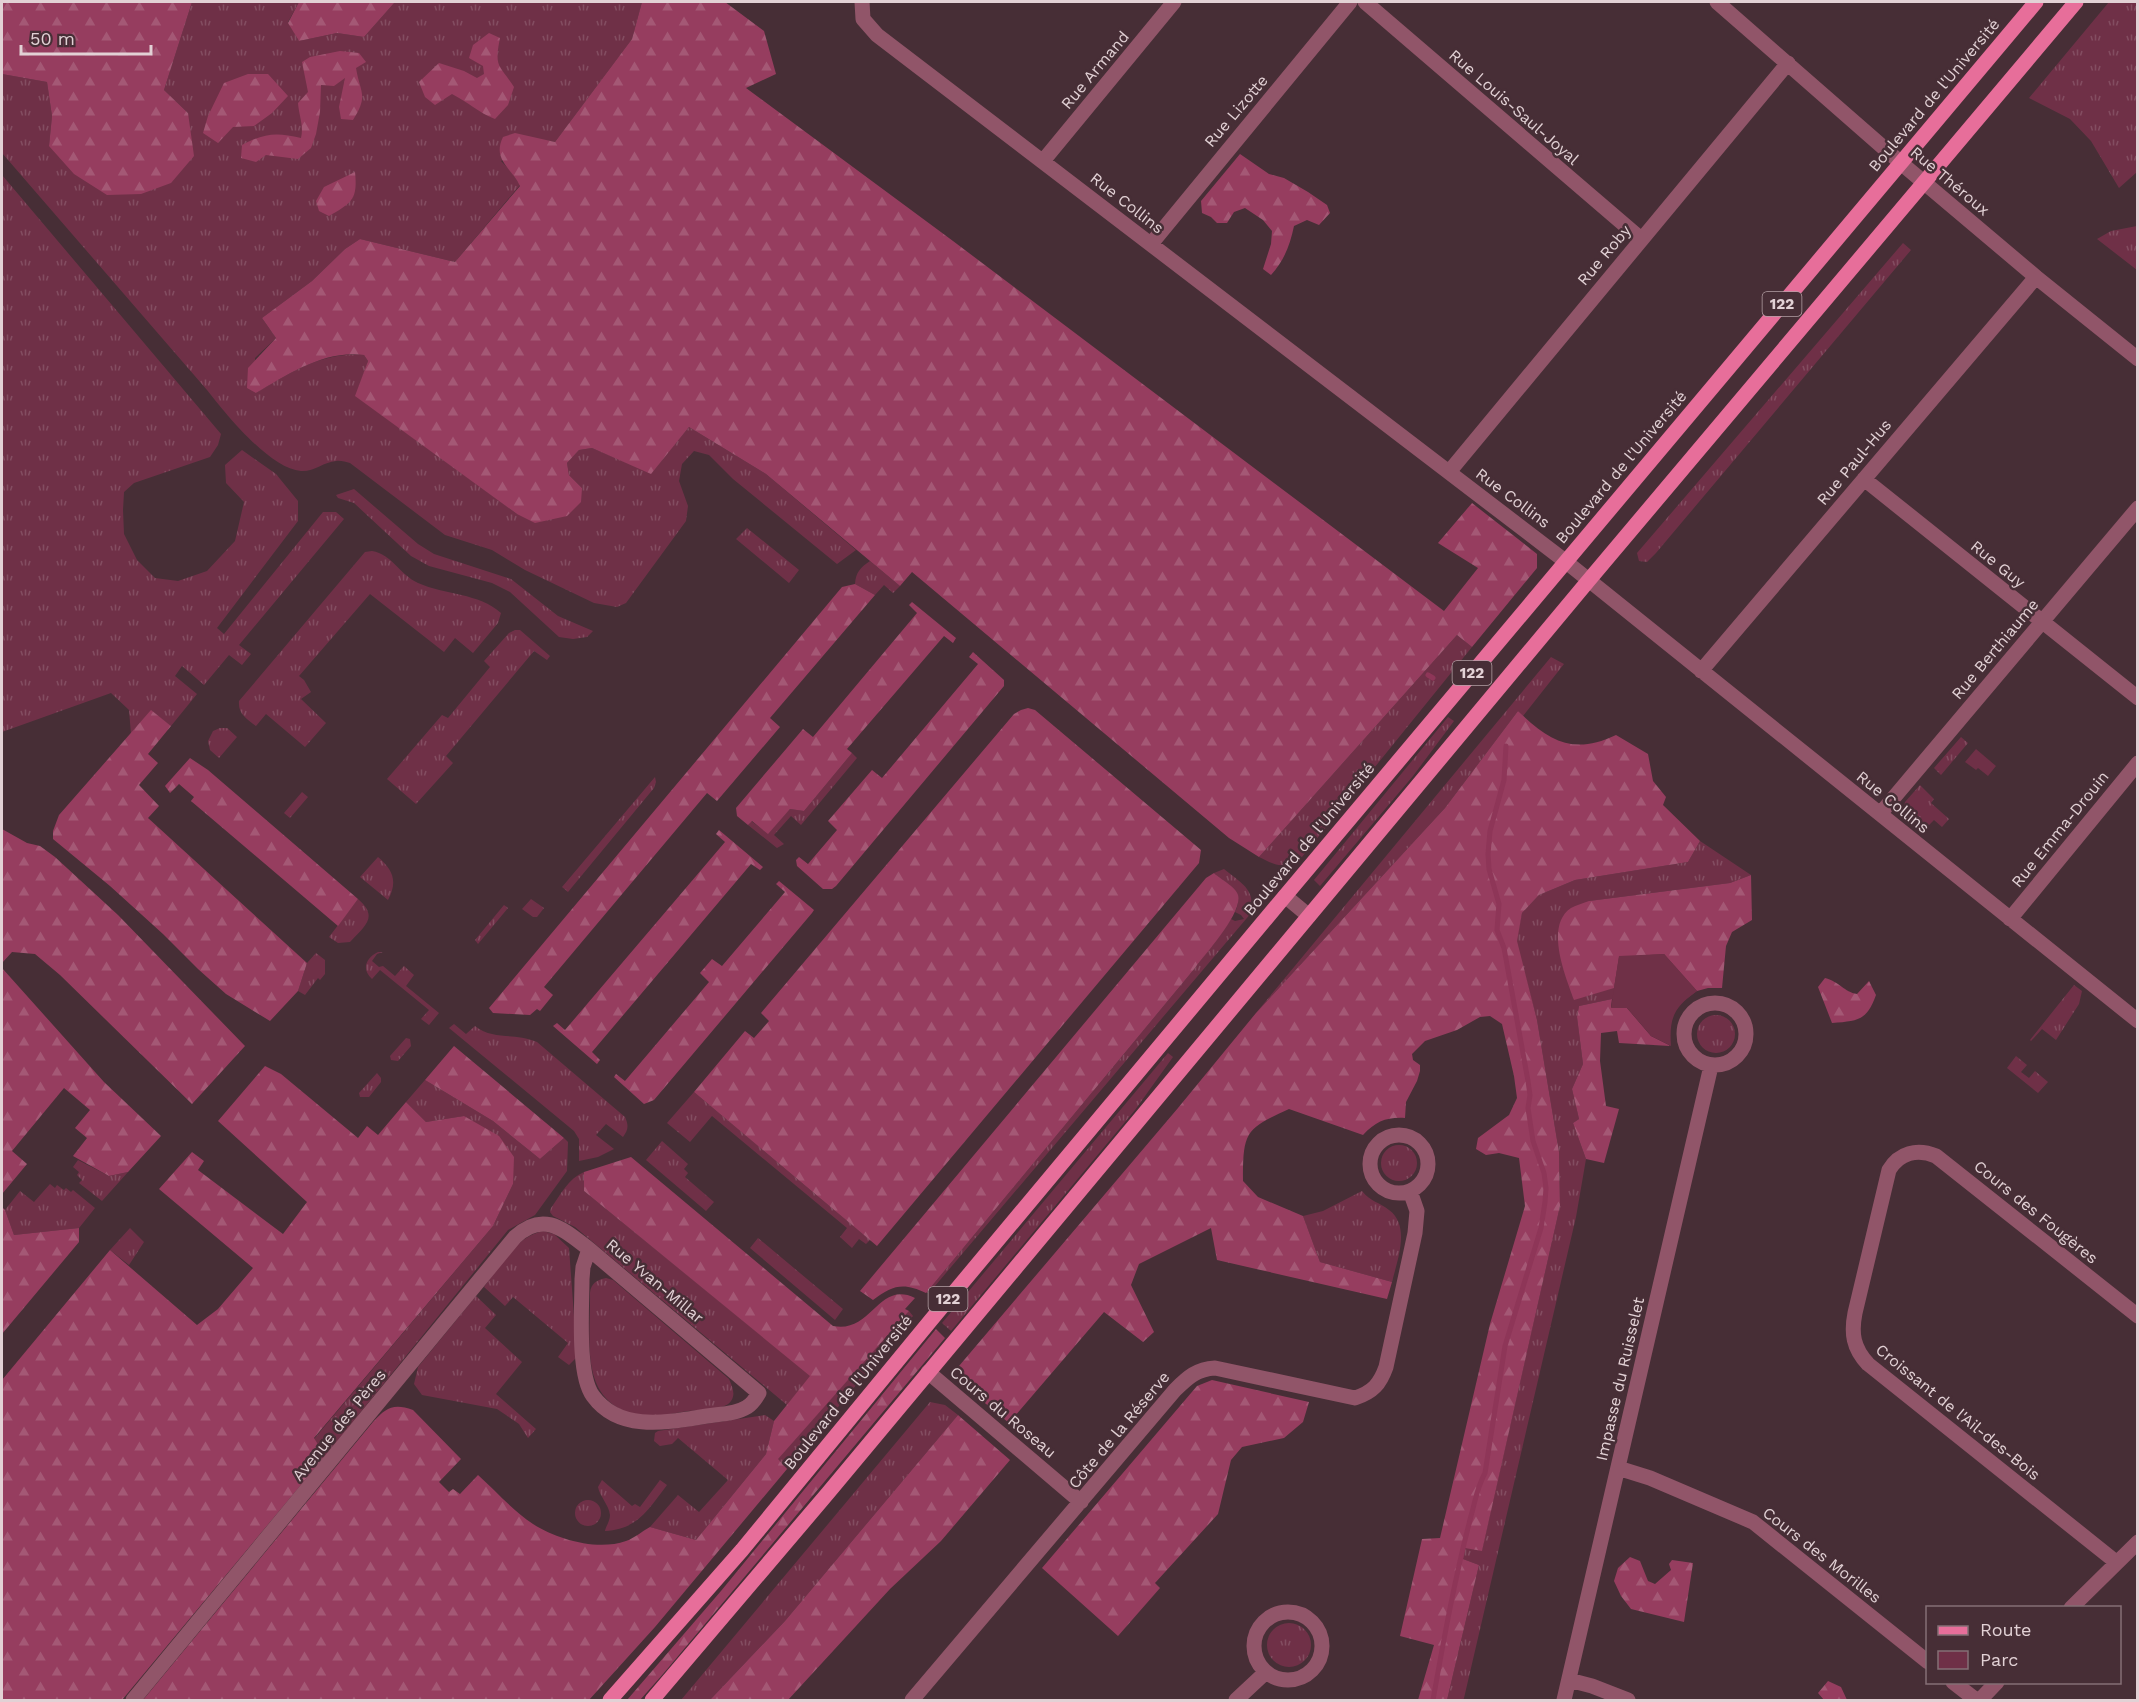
<svg xmlns="http://www.w3.org/2000/svg" width="2139" height="1702" viewBox="0 0 2139 1702" font-family="'Work Sans',sans-serif">
<defs>
<pattern id="grass-tufts" width="24" height="20" patternUnits="userSpaceOnUse" patternTransform="scale(1.5)"><rect width="24" height="20" fill="#6f3047"/><path d="M3 7l-1-3M5 7V3M7 7l1-3M15 17l-1-3M17 17v-4M19 17l1-3" fill="none" stroke="#834d61"/></pattern>
<pattern id="forest-firs" width="22" height="20" patternUnits="userSpaceOnUse" patternTransform="scale(1.5)"><rect width="22" height="20" fill="#963d5f"/><path d="M5 1l3.5 6h-7zM16 11l3.5 6h-7z" fill="#a45875"/></pattern>
</defs>
<rect width="100%" height="100%" fill="#472e36"/>
<path fill="url(#grass-tufts)" d="M192,2H299L288,22L299,41L337,33L364,37L395,2H642L632,39L555,142L535,139L501,161L510,170L520,185L455,262L360,239L345,249L312,281L262,318L276,338L255,358L256,393C289,373 324,351 364,355L368,361L356,396L517,514L582,488L569,475L567,463L579,450L592,448L651,473L689,427L766,474L856,550L837,564L733,479L709,455L694,451L682,464L679,481L688,506L686,521L626,603L617,607L594,603L525,570L492,550L445,535L350,463C346,462 340,460 336,461C324,462 313,472 301,471C270,469 225,413 207,390L2,153V74L47,82L52,116L49,146L188,113L164,90Z
M2109,2H2137V172L2119,188L2091,141L2070,119L2029,98Z
M2,175L221,434L218,445L210,457L134,483L124,492L123,510L124,534L137,560L155,578L178,581L207,571L235,541L244,502L226,483L225,465L242,450L276,474L298,501V521L217,628L224,634L323,512H336L344,519L239,645L251,654L242,665L229,655L204,685L182,666L175,676L197,694L171,726L151,711L131,734L129,710L111,693L2,732Z
M2137,226H2138L2137,270L2097,239L2111,231Z
M1903,243L1911,250L1656,553L1647,562L1639,561L1637,553Z
M354,489L418,544L434,554L511,579L558,616L593,631L587,637L573,639L559,637L510,592L492,583L429,566L411,556L354,503L338,498L336,495Z
M747,528L799,570L789,583L736,539Z
M372,551C392,554 400,575 418,583C445,595 479,593 501,613L498,623L473,653L455,638L444,652L370,594L299,676L304,680L311,692L301,699L326,723L305,747L266,714L256,726C246,718 238,714 239,701L365,552Z
M870,561L900,586L893,593L884,585L875,595L855,584C856,572 860,568 870,561Z
M515,630H520L550,656L547,660L534,651L446,756L453,763L416,804L387,779L442,715L448,718L490,667L484,661L509,633Z
M1457,635L1472,647L1302,857C1283,869 1279,867 1259,857Z
M1551,657L1564,664L1523,716L1518,711L1445,808L1256,1013Z
M1448,717L1454,721L1413,776L1320,886L1314,880Z
M220,728H227L237,737L219,758L210,750L208,741L213,731Z
M1961,737L1968,743L1941,775L1934,768Z
M852,753L857,758L801,825L791,816L774,835L784,844L777,848L748,825L751,821L768,833L790,809L804,811Z
M655,777L656,782L654,788L568,892L562,887Z
M1920,785L1934,799L1931,803L1949,819L1942,827L1934,820L1925,829L1903,811L1905,802Z
M302,792L308,797L290,818L284,813Z
M1700,841L1751,875L1730,883L1589,901L1614,988L1619,956L1664,954L1697,991L1681,1003L1612,999L1579,1006L1577,1017L1583,1064L1572,1089L1579,1119L1573,1123L1586,1159L1576,1217L1464,1698L1463,1700H1447L1479,1565L1463,1559L1465,1547L1482,1550L1560,1206L1559,1152L1537,1020L1516,941L1522,913L1539,895L1575,880L1688,862Z
M378,857C393,870 398,881 388,900L360,877Z
M1224,869C1237,880 1257,890 1250,909L1252,912L929,1293H926L1195,968L1231,919L1235,921L1244,919L1241,915L1235,912C1245,893 1226,884 1214,873Z
M358,899C379,917 365,926 350,942L338,943L329,937Z
M531,899L544,908L537,917H533L522,909Z
M504,905L508,908L478,944L475,940Z
M378,952H383L377,954L372,961L379,967L383,966L395,976L404,966L414,975L406,986L439,1013L429,1025L421,1019L429,1010L380,970L372,979C361,969 366,958 378,952Z
M316,953L325,960V974L320,980L318,978L305,995L298,991L307,963Z
M2074,985L2082,991L2079,1004L2056,1040L2042,1029L2031,1041L2030,1040Z
M1697 1034a19 19 0 1 1 38 0a19 19 0 1 1-38 0Z
M454,1024L466,1034L475,1026C494,1041 514,1032 537,1042L625,1117C629,1126 628,1130 623,1137L606,1124L596,1135L614,1149L598,1157L579,1161V1139L574,1131L449,1028Z
M406,1038L410,1039L411,1046L398,1061L391,1060L390,1056Z
M1168,1053L1173,1057L1135,1110L951,1331L942,1323Z
M2016,1056L2027,1065L2021,1072L2029,1078L2035,1071L2048,1082L2038,1093L2007,1068Z
M377,1073L381,1078V1082L369,1097H360L359,1093Z
M425,1080L493,1121L540,1159L564,1138L568,1142L567,1171L535,1215L508,1230L325,1456L314,1439L493,1226L513,1184L464,1116L426,1122L406,1102Z
M694,1092L870,1240L866,1244L859,1239L852,1248L840,1237L847,1228L712,1116L690,1142L667,1123Z
M662,1141L688,1164L684,1169L688,1173L685,1177L714,1202L706,1211L646,1160Z
M1381 1163a18 18 0 1 1 36 0a18 18 0 1 1-36 0Z
M78,1160L109,1176L128,1172L102,1201L79,1183L82,1180L77,1175L79,1172L73,1167Z
M584,1172V1191L811,1376L787,1405L575,1227L553,1216L550,1212L551,1208C561,1194 568,1179 584,1172Z
M50,1184L55,1188L57,1185L64,1190L66,1188L71,1192L73,1190L95,1208L79,1228L14,1235L5,1210L20,1191L34,1202Z
M1362,1191C1371,1202 1379,1202 1389,1210C1411,1226 1397,1261 1392,1282L1320,1262L1303,1216L1323,1211Z
M130,1228L144,1242L129,1265L110,1250Z
M543,1231L554,1234L569,1248L577,1357L569,1365L558,1357L568,1343L513,1297L505,1306L484,1287C501,1265 515,1237 543,1231Z
M758,1238L843,1309L835,1320L750,1248Z
M606,1278L613,1280L729,1379C732,1386 736,1394 731,1401C726,1410 698,1410 688,1411C674,1413 656,1418 642,1416C577,1404 591,1343 590,1293C591,1283 597,1280 606,1278Z
M476,1296L496,1315L485,1328L522,1362L496,1394L536,1429L528,1438L519,1424L497,1409L422,1395L414,1384L418,1367Z
M909,1311L913,1316L787,1469L777,1459Z
M930,1402L945,1405L958,1415L785,1621L710,1700H681Z
M765,1415L774,1421L766,1454L696,1540L650,1527L678,1495L699,1512L728,1480L678,1438L672,1444L660,1446L654,1441L655,1433L658,1431Z
M602,1480L632,1506L635,1504L640,1507L660,1480L667,1485C648,1510 638,1529 605,1531C606,1526 610,1521 610,1515C609,1505 600,1497 598,1487Z
M575 1513a13 13 0 1 1 26 0a13 13 0 1 1-26 0Z
M1267 1645a22 22 0 1 1 44 0a22 22 0 1 1-44 0Z"/>
<path fill="url(#forest-firs)" d="M2,2H192L164,90L188,113L194,156L171,183L141,194L107,195L74,174L49,146L52,116L47,82L2,74Z
M299,2H395L364,37L337,33L299,41L288,23Z
M642,2H725L764,31L776,74L746,88L953,241L1444,611L1478,568L1438,543L1472,503L1537,554V568L1472,647L1457,635L1259,857L1229,838L912,572L900,586L766,474L689,427L651,474L592,448L579,450L567,463L569,475L582,488L581,502L567,516L535,523L517,514L355,396L368,361L364,355C324,350 289,374 256,393L247,388L248,368L276,338L262,318L312,281L345,249L360,239L455,262L520,186C511,167 492,160 503,137L515,133L555,142L632,39Z
M489,33L500,38C494,68 499,64 514,87L508,105L495,119C479,113 468,102 452,94L435,105L425,97L419,82L439,63L464,71L477,78L484,74L483,66L469,58L473,45Z
M340,51L359,53L366,62L356,68C360,93 369,95 353,120L341,119L339,107L345,78L334,86L321,85L320,112L316,134L311,148L298,159L266,155L256,162L241,158L242,145C265,133 276,132 301,138C304,126 299,116 298,103L308,92L302,62L310,57Z
M248,74H268L288,96L272,113L254,126L233,127L218,143L203,133L208,116L224,83Z
M1240,154L1269,174L1284,178L1308,192L1327,205L1330,213L1319,225L1307,220L1294,226C1290,245 1284,261 1271,275L1263,269L1271,244L1272,231L1263,220L1245,208L1234,212L1227,223H1217L1211,217L1202,213L1201,201Z
M355,172C358,200 351,203 329,216L319,211L316,201L324,187Z
M855,584L875,595L770,718L780,727L717,801L707,793L544,987L553,995L540,1011L537,1009L530,1015L493,1013L489,1008L842,587Z
M912,602L956,638L953,643L944,636L847,749L852,753L804,811L790,809L768,834L752,821L748,825L737,816L736,808L803,729L813,737L917,613L909,605Z
M973,652L1004,680V686L836,886L832,889H823L797,866L796,860L799,857L808,864L837,830L828,821L872,770L882,778L978,664L969,657Z
M1028,708L1035,710L1201,850L1199,863L877,1246L694,1092L745,1031L754,1038L769,1021L761,1013L1014,714L1021,710Z
M151,710L171,726L148,754L158,763L139,785L159,806L148,818L307,963L298,991L270,1021L226,994L198,969L163,934L110,886L53,839V831L59,815Z
M1518,711C1550,742 1574,755 1616,735L1648,754L1653,781L1666,797L1663,805L1700,841L1688,862L1575,880L1539,895L1522,913L1517,941L1537,1020L1559,1152L1560,1206L1482,1551L1465,1548L1463,1559L1479,1565L1447,1700H1418L1434,1645L1400,1636L1422,1539L1440,1538L1490,1324L1525,1206L1519,1158L1499,1153L1486,1155L1476,1149L1478,1138L1509,1115L1517,1098L1514,1076L1502,1024L1490,1016L1480,1017L1457,1030L1425,1041L1412,1054L1413,1060L1420,1065V1071L1417,1081L1406,1102L1405,1118C1387,1117 1376,1121 1363,1135L1289,1109C1245,1129 1243,1132 1243,1181L1258,1197L1303,1216L1320,1262L1392,1282L1387,1299L1217,1260L1211,1228L1139,1264L1131,1285L1154,1332L1143,1342L1104,1312L1009,1423L962,1384L959,1366L1178,1108L1256,1013L1445,808Z
M190,758L208,770L358,899L338,926L191,801L194,797L179,784L170,793L165,786Z
M2,829L27,843L40,846L55,857L118,915L245,1046L192,1104L60,975L35,954L12,952L2,963Z
M719,830L763,867L760,870L751,864L592,1052L600,1060L597,1064L553,1026L557,1023L565,1030L725,842L716,834Z
M1214,873C1220,879 1236,887 1238,895C1243,913 1205,954 1195,968L926,1293C904,1282 892,1285 873,1300L860,1291L1206,878Z
M1751,875L1752,920L1732,932L1726,946L1722,988H1708L1697,991L1664,954L1619,957L1614,988L1574,1000C1566,977 1544,926 1571,908C1576,905 1584,903 1589,901L1730,883Z
M779,881L814,910L812,913L654,1100L644,1104L614,1077L616,1074L625,1081L709,982L700,973L712,959L722,966L785,892L776,884Z
M2,968L104,1082L161,1136L128,1172L109,1176L73,1156L87,1138L75,1128L90,1110L64,1088L12,1151L27,1164L2,1194Z
M1825,978C1840,982 1844,992 1857,994L1869,981L1876,995C1867,1020 1859,1021 1832,1023L1818,987Z
M1612,999L1611,1007L1627,1008L1651,1036L1671,1046L1619,1043L1617,1031L1601,1033L1600,1061L1606,1106L1619,1109L1604,1163L1586,1159L1573,1123L1579,1119L1572,1089L1583,1064L1577,1017L1579,1006Z
M454,1046L564,1138L540,1159L493,1121L425,1080Z
M265,1066L281,1074L358,1138L367,1126L378,1135L406,1102L426,1122L464,1116L499,1136L514,1157L513,1184L493,1226L314,1438L325,1456L122,1700H2V1380L110,1250L197,1325L218,1309L253,1268L159,1189L192,1152L204,1161L198,1170L283,1234L307,1202L218,1121Z
M631,1157L833,1326C872,1334 878,1280 915,1298L905,1309L909,1311L778,1459L787,1469L655,1627L589,1700H143L373,1422C386,1408 393,1403 413,1410L461,1459L439,1482L449,1492L453,1489L460,1494L478,1475C496,1491 513,1511 533,1524C558,1540 598,1551 626,1541C635,1538 642,1531 650,1527L696,1540L766,1454L774,1421L810,1376L584,1191V1172Z
M2,1207L5,1210L14,1235L79,1228V1242L2,1334Z
M936,1329L945,1338L663,1674L640,1700H627L721,1591Z
M1212,1380L1309,1402L1303,1422L1284,1438L1242,1447L1231,1460L1218,1514L1155,1583L1160,1588L1118,1636L1042,1568L1197,1386Z
M958,1415L1010,1460L941,1541L890,1589L788,1700H710L785,1621Z
M1630,1557L1640,1561L1648,1581L1655,1584L1671,1570L1669,1564L1672,1560L1693,1563L1684,1622L1631,1609L1621,1596L1614,1581L1618,1568Z
M1828,1681L1841,1687L1847,1700H1824L1818,1693Z"/>
<path fill="#6f3047" d="M1976,749L1996,766L1988,776L1978,768L1976,770L1965,762Z
M1664,954L1697,991C1674,1007 1669,1018 1671,1046L1651,1036L1627,1008H1611L1619,956Z"/>
<g fill="none" stroke-linecap="round" stroke-linejoin="round">
<path stroke="#8e3658" stroke-width="5" d="M1428,675L1433,678
M1433,1700C1444,1638 1455,1577 1471,1516C1476,1499 1476,1490 1485,1473L1505,1346L1541,1228L1545,1202L1546,1188L1544,1173L1533,1141L1528,1108L1530,1095L1528,1081L1504,948L1497,930L1499,904L1489,869L1488,854L1490,831L1504,780L1506,746"/>
<path stroke="#915569" stroke-width="15" d="M862,2L863,19L877,35L1565,561L2138,1021
M1365,2L1641,239
M1717,2L1901,163L2036,277L2138,359
M1043,161L1174,2
M1151,244L1350,2
M1449,472L1788,63
M1864,479L2138,698
M1701,671L2036,277
M1880,814L2138,508
M1285,896L1309,916
M2010,919L2138,763
M1684 1034a31 31 0 1 1 62 0a31 31 0 1 1-62 0Z
M1370 1164a29 29 0 1 1 58 0a29 29 0 1 1-58 0Z
M589,1249L759,1393C756,1398 752,1404 747,1407C736,1414 720,1414 707,1416C669,1422 620,1433 593,1396C577,1375 582,1306 582,1279L583,1267Z
M928,1372L1081,1502
M1618,1468L1650,1478L1753,1522L1928,1662
M2116,1562L1868,1364C1853,1348 1851,1333 1855,1313L1889,1170C1899,1153 1917,1148 1936,1156L2138,1316
M2071,1608L2138,1542
M1254 1646a34 34 0 1 1 68 0a34 34 0 1 1-68 0Z
M1569,1680L1592,1686L1628,1700
M1953,1682L1976,1700
M133,1700L515,1237C544,1210 564,1230 589,1249
M912,1700L1175,1390C1188,1377 1197,1369 1215,1368L1355,1398C1373,1392 1380,1384 1386,1367L1415,1233L1417,1211L1410,1191
M1236,1700L1266,1672
M1564,1700L1711,1066
M1980,1700L1997,1682"/>
<path stroke="#e76e9a" stroke-width="15" d="M610,1700L742,1550L931,1320L1285,896L2036,2
M652,1700L828,1493L1589,580L2076,2"/>
</g>
<g text-anchor="middle" dominant-baseline="central" stroke-width="5" stroke-linejoin="round" paint-order="stroke">
<g fill="#472e36" stroke="#b4a0a5" stroke-width="1.5">
<rect x="1762.5" y="292" width="39" height="24" rx="4.5"/>
<rect x="1452.5" y="661" width="39" height="24" rx="4.5"/>
<rect x="928.5" y="1287" width="39" height="24" rx="4.5"/>
</g>
<g font-size="15" font-weight="bold" fill="#e2d1d5">
<text x="1782" y="304">122</text>
<text x="1472" y="673">122</text>
<text x="948" y="1299">122</text>
</g>
<g font-size="16" fill="#e2d1d5" stroke="#472e36">
<text transform="translate(1095 70) rotate(-50)">Rue Armand</text>
<text transform="translate(1934 95) rotate(-50)">Boulevard de l'Université</text>
<text transform="translate(1514 107) rotate(41)">Rue Louis-Saul-Joyal</text>
<text transform="translate(1236 111) rotate(-50)">Rue Lizotte</text>
<text transform="translate(1950 181) rotate(40)">Rue Théroux</text>
<text transform="translate(1127 203) rotate(38)">Rue Collins</text>
<text transform="translate(1604 255) rotate(-50)">Rue Roby</text>
<text transform="translate(1854 462) rotate(-50)">Rue Paul-Hus</text>
<text transform="translate(1621 467) rotate(-50)">Boulevard de l'Université</text>
<text transform="translate(1513 498) rotate(37)">Rue Collins</text>
<text transform="translate(1998 564) rotate(39)">Rue Guy</text>
<text transform="translate(1995 649) rotate(-50)">Rue Berthiaume</text>
<text transform="translate(1893 802) rotate(39)">Rue Collins</text>
<text transform="translate(2060 829) rotate(-51)">Rue Emma-Drouin</text>
<text transform="translate(1309 839) rotate(-50)">Boulevard de l'Université</text>
<text transform="translate(2036 1212) rotate(39)">Cours des Fougères</text>
<text transform="translate(655 1281) rotate(40)">Rue Yvan-Millar</text>
<text transform="translate(1620 1379) rotate(-77)">Impasse du Ruisselet</text>
<text transform="translate(848 1392) rotate(-51)">Boulevard de l'Université</text>
<text transform="translate(1003 1412) rotate(40)">Cours du Roseau</text>
<text transform="translate(1958 1412) rotate(39)">Croissant de l'Ail-des-Bois</text>
<text transform="translate(339 1425) rotate(-51)">Avenue des Pères</text>
<text transform="translate(1119 1430) rotate(-50)">Côte de la Réserve</text>
<text transform="translate(1822 1555) rotate(38)">Cours des Morilles</text>
</g>
</g>
<rect width="2139" height="1702" fill="none" stroke="#e2d1d5" stroke-width="6"/>
<rect x="1926" y="1606" width="195" height="78" fill="#472e36" stroke="#856f76" stroke-width="1.5"/>
<rect x="1938" y="1626" width="30" height="9" fill="#e76e9a" stroke="#856f76" stroke-width="1.5"/>
<text x="1980" y="1636" font-size="18" fill="#e2d1d5">Route</text>
<rect x="1938" y="1651" width="30" height="18" fill="#6f3047" stroke="#856f76" stroke-width="1.5"/>
<text x="1980" y="1666" font-size="18" fill="#e2d1d5">Parc</text>
<path d="M21 45v9h130v-9" fill="none" stroke="#e2d1d5" stroke-width="3"/>
<text x="30" y="45" font-size="18" fill="#e2d1d5" stroke="#472e36" stroke-width="4.5" paint-order="stroke">50 m</text>
</svg>
